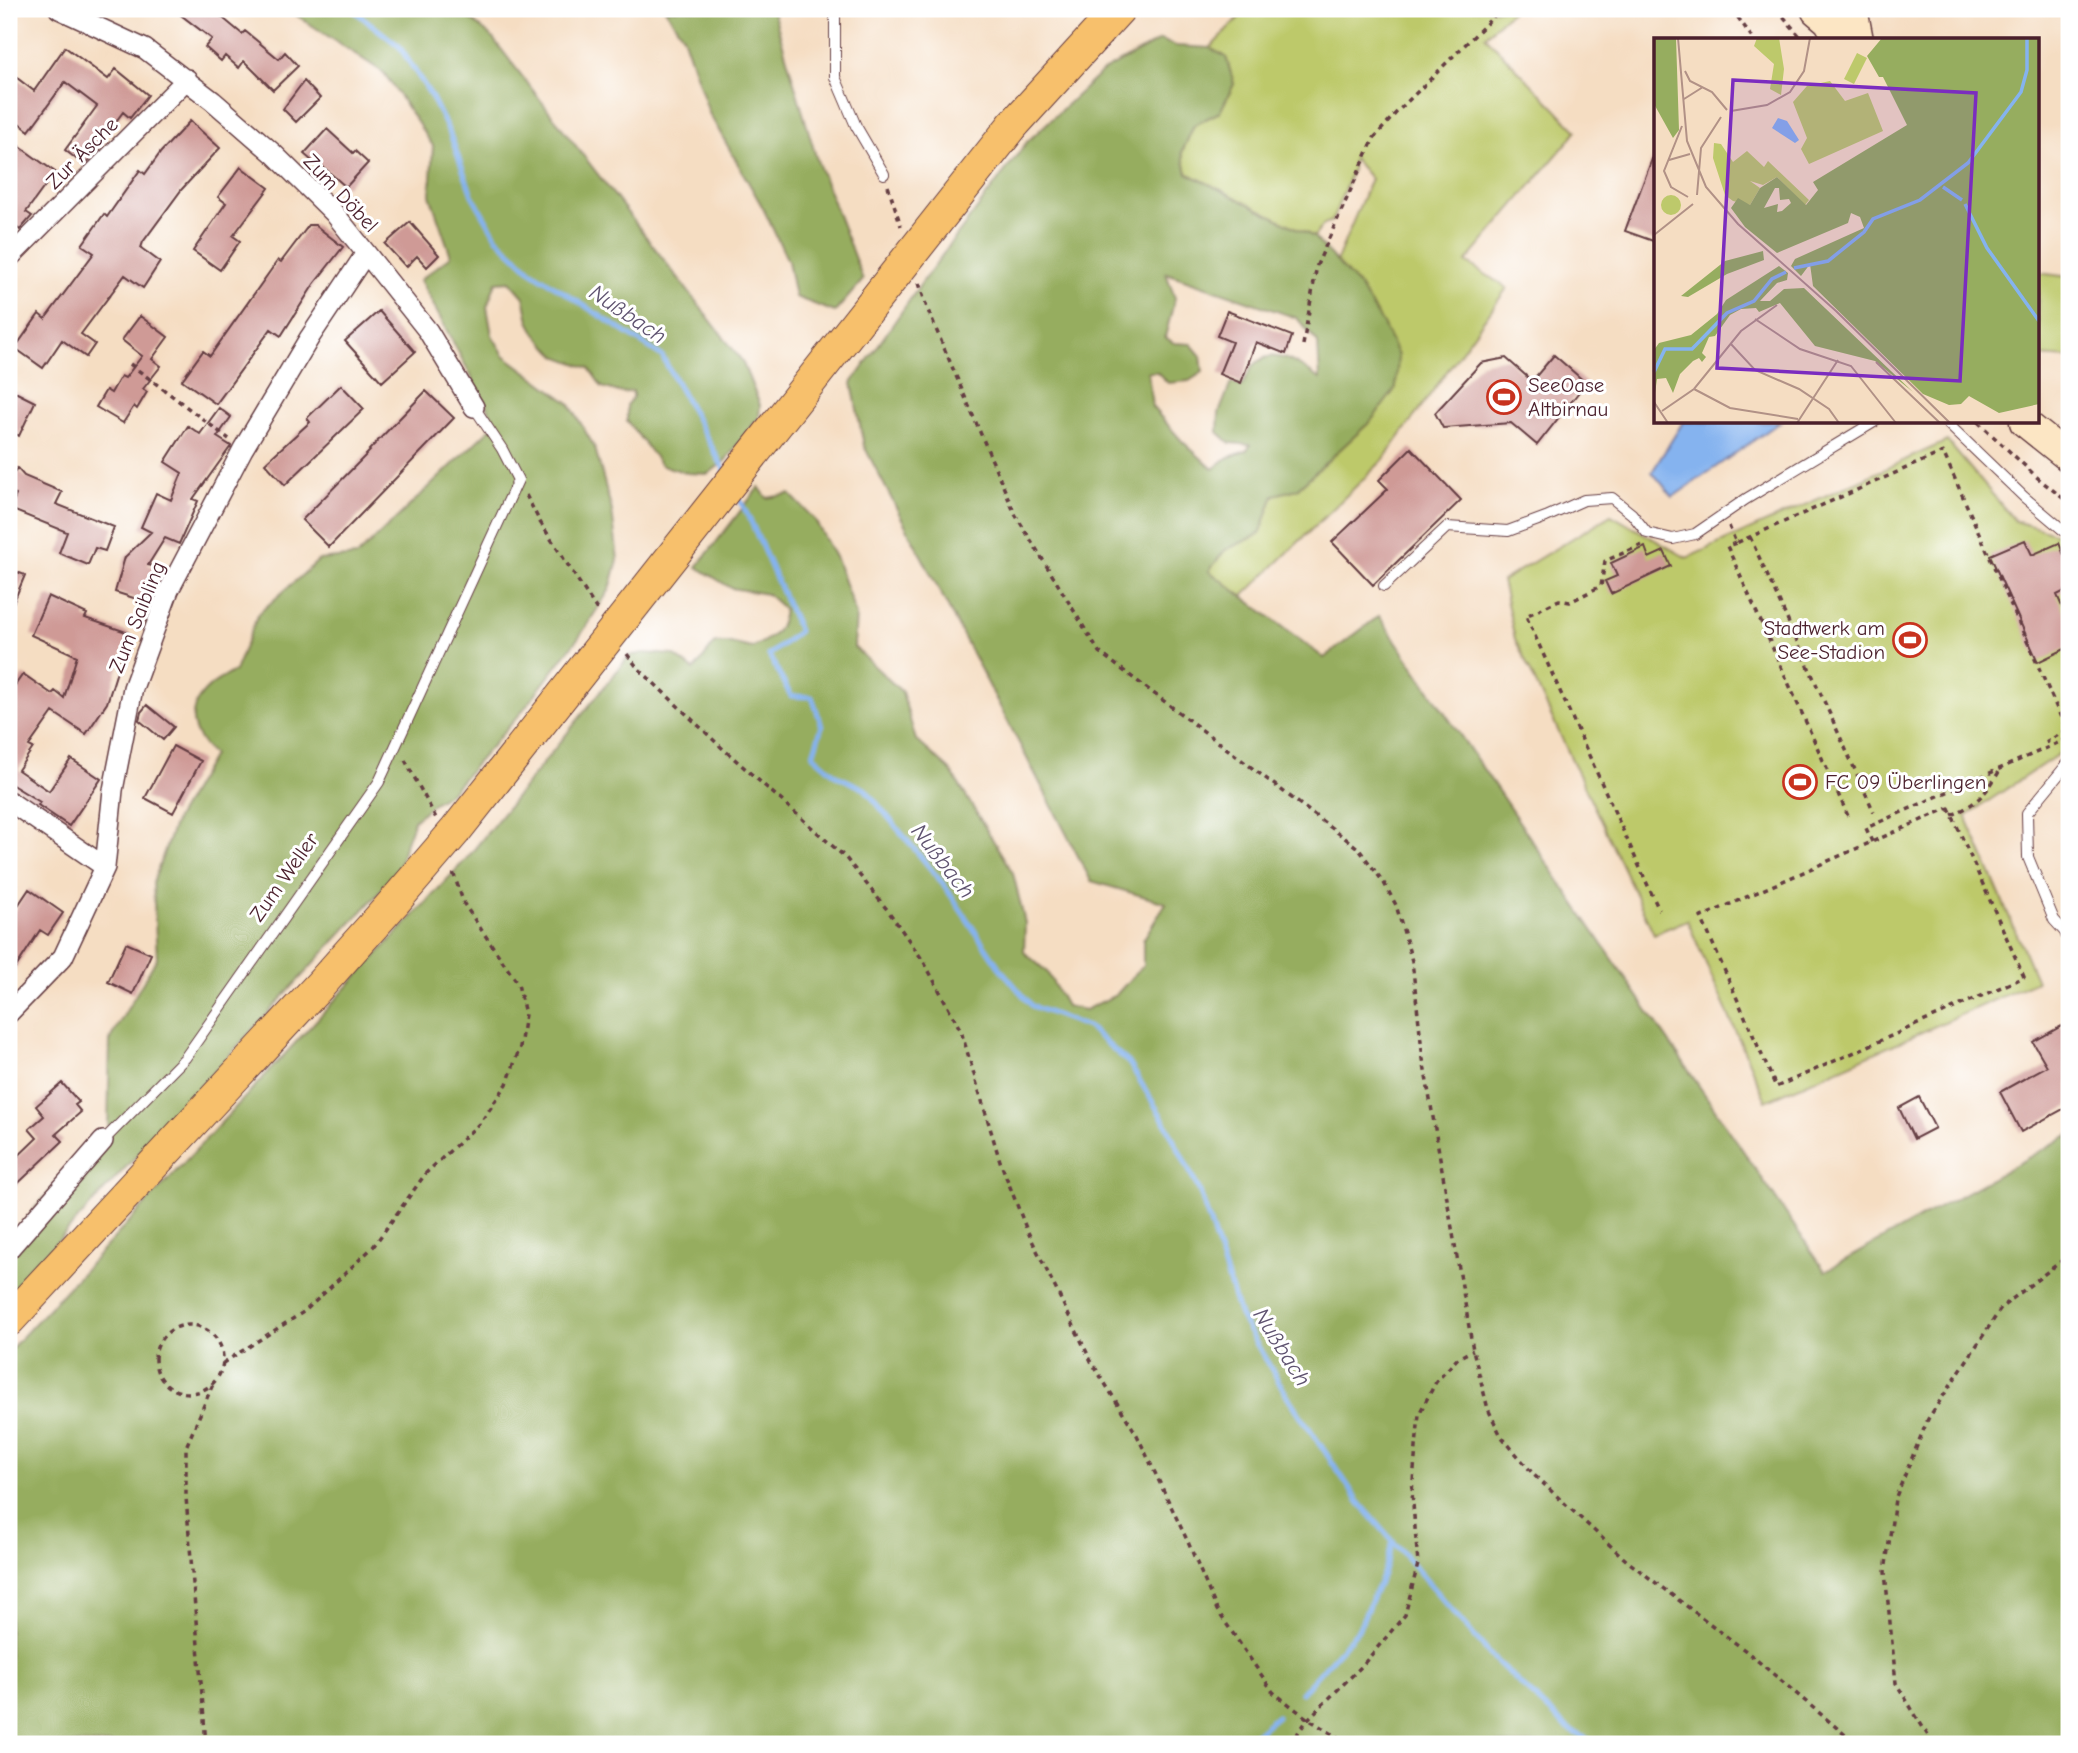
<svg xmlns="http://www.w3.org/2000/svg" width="2078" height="1753" viewBox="0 0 2078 1753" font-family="'Comic Neue',sans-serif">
<rect width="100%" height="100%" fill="#fff"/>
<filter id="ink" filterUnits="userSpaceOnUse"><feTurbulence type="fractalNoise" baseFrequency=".0143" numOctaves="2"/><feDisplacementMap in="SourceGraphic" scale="14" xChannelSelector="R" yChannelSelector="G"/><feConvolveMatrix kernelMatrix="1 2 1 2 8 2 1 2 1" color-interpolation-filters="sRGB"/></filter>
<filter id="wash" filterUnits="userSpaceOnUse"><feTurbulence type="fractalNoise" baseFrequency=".00686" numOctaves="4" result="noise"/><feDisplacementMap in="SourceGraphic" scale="28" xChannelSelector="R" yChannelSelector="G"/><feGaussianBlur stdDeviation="1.57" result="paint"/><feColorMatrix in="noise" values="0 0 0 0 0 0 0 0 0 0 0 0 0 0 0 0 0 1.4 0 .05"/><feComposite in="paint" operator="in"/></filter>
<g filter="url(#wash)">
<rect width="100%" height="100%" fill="#f5ddc2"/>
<path fill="#bdc96b" stroke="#84744b" stroke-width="2" d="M1247,9H1514L1485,36L1577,131L1466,262L1507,288L1383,460L1242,597L1208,571L1225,550L1260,534L1274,495L1297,489L1398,356C1381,320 1363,290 1336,262L1371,179L1353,158L1352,170L1332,221L1324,224L1314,237L1187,173L1182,152L1194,125L1220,111L1234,84L1226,57L1210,48Z
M2038,273L2069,277V358L2038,356Z
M1947,441L2015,521L2061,535L2069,554V747L1966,816L2037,981L1766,1101L1687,920L1654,934L1515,639L1502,581L1611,515L1687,558Z"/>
<path fill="#96ad5f" stroke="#706645" stroke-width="2" fill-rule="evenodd" d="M287,9H458L491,36L742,361L760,405L759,417L725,461L708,474L687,473L661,465L627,421V404L633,397V391L622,393L602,387L589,368L556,356L536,334L529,321L524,297L510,281L496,282L487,307L492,335L504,355L569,403L595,448L612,511L618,560L610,589L582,633L520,714L451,792L432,804L414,820L403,850L398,872L9,1294V1245L35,1208L108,1128L110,1039L157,958L153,883L176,819L213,755C176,719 194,690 235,671L258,614L319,560L357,556L496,423L420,280L451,256L430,195L433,146L384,73Z
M665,9H772L773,11L817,160L863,280L835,312L795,297L788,261L763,208L709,113L683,36Z
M1160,40L1176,46L1210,48L1226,57L1234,84L1220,112L1194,125L1182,152L1187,173L1314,237L1359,286L1383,324L1398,356L1396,388L1371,421L1297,489L1274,495L1260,534L1225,550L1209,571L1324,658L1379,616L1825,1271L2069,1135V1744H9V1351L468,857L629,656L644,653L674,655L694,670L715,643H730L752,648C773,636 781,634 784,609L767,594L731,588L697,567L759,487L767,498L790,494L815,520L836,559L856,615L854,647L902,692L916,740L950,770L1013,873L1025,923L1024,952L1047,972L1066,1006L1085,1010L1116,995L1143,965V940L1166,903L1091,881L864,446L852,383L925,278L1027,142L1103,71ZM1166,273L1297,318L1318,343L1320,379C1302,367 1273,343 1253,366C1249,371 1246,379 1242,386L1231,383L1219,413L1218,432L1230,443L1251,445L1246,451L1227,458L1213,469L1182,441L1152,407L1148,372H1157L1168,383L1189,381L1203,372L1201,356L1191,344L1174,343L1165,337L1175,298Z"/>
<path fill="#85b3ef" stroke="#68698d" stroke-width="2" d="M1683,422H1780L1673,497L1652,472Z"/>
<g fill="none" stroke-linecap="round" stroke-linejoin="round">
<path stroke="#85b3ef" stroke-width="5" d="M352,9L399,46L430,94L450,134L472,195L497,238L531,271L662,356L725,471
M736,492L752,524L799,631L769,655L791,696L812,697L822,726L813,755L837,776L865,789L944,885L999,967L1032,1006L1088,1027L1129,1063L1165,1122L1200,1192L1240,1316L1288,1397L1359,1502L1493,1658L1567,1728L1596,1744
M1301,1693L1358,1630L1383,1574L1393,1542
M1243,1744L1277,1716"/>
</g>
<g id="blocks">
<path fill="#cf9a96" d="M173,9H212L242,34L245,31L279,59L285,52L298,66L273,90L244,61L239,68L225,56L221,61L205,47L212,39Z
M65,47L108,79L116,69L148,95L130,118L123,112L100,143L103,144L98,151L84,165L65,150L97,106L65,82L29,131L9,115V89L17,78L34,91Z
M304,81L320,98L296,122L283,109Z
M190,121L220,148L182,189L143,242L141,248L160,262L143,288L125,275L81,334L95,344L86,357L62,340L43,368L15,348L39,314L45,319L94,253L82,245L104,214L107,217L140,170L145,174L161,152Z
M327,129L353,153L355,151L368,163L346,187L321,165L319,167L304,154Z
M9,139L55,172L26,212L32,216L20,230L9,222Z
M1655,151L1656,152V242L1625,231Z
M241,167L269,188L233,236L240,241L220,270L193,251L226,203L218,197Z
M410,222L439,255L427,267L417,256L406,267L385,244Z
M309,225H315L343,247L314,284L281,336L271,329L216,404L182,380L203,351L210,356L278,260L281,262Z
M379,311L415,352L382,382L345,341Z
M1227,311L1292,336L1286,354L1256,342L1241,383L1219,374L1232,342L1217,336Z
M140,316L168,337L152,359L161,366L143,389L147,392L137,409L134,406L123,423L96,407L106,390L111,393L121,376L125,378L142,356L122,340Z
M1554,355L1586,383L1537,445L1511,423L1443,428L1435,413L1481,363L1506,358L1532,381Z
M341,385L364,409L285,485L265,463L310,422L307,418Z
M9,389L35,402L19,436L9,431Z
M426,391L454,418L329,547L302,520L370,451L369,450Z
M219,408L231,417L217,437L231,446L193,499L198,501L179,544L165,538L148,565L157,567L146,602L115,592L125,557L151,532L141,527L156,493L171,500L182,473L165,462L188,426L200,434Z
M1411,448L1461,500L1373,585L1332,542L1388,489L1379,480Z
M17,468L24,476L62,492L56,504L114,527L105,551L95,548L88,565L59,553L67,532L10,509L16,495L9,488V479Z
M2025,540L2032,555L2059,543L2069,567V589L2057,595L2069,623V647L2038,662L1990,555Z
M1645,547L1649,558L1664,551L1671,566L1611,594L1605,581L1617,576L1611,563Z
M9,569L25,575L9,613Z
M48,596L87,614L85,618L129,633L107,703L86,734L53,712L29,746L33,748L18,770L49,791L71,759L101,779L69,826L38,805L40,802L9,783V694L23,674L52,694L55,691L64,698L77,656L31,635Z
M147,705L174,727L163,740L139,720L141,712Z
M173,746L201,761L173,813L145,798Z
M29,889L63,913L48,935L40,930L9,978V919Z
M126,943L151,954L133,994L108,982Z
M2069,1022V1106L2021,1132L2000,1092L2047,1066L2033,1042Z
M62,1083L79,1102L75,1105L81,1112L56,1134L63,1141L9,1192V1165L37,1138L29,1129L44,1116L36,1106Z
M1919,1097L1935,1128L1914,1139L1899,1108Z"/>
</g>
</g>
<g filter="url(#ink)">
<use href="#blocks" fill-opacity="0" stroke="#643c42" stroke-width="2"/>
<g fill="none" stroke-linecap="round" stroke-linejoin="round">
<g stroke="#643c42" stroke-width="12">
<path id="lane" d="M835,9V77L856,126L884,174
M1946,422L2024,497L2069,535
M1384,586L1447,527L1508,531L1546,517L1584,500L1612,498L1632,514L1647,533L1673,539L1695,534L1746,499L1874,422
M2069,762L2027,813L2028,857L2054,920L2065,932L2069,943
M103,1141L185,1058L379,782L518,480L502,449L474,407"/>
</g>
<g stroke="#643c42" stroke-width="22">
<path id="street" d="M59,9L145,49L213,101L274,154L334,213L366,253L428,331L474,407
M9,258L187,79
M9,801L105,867
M9,1013L63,957L105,867L113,790L133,688L169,590L243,449L310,337L366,253
M9,1249L103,1141"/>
</g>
<g stroke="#643c42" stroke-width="31">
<path id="secondary" d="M1853,9L1859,40
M1816,11L1828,21L1839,40
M2024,422L2069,458"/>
</g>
<g stroke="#643c42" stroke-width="34">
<path id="primary" d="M1013,125L1119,9
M9,1320L321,984L395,901"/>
</g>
<path stroke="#643c42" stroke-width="3.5" stroke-dasharray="5 5" stroke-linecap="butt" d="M1732,9L1754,40
M1777,9L1803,40
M888,186L901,226
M919,283L927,308L1015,514L1099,652L1358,848L1384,883L1396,905L1412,961L1423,1059L1473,1350L1488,1409L1501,1436L1534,1475L1627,1561L1746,1651L1856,1744
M1303,345L1317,265L1374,138L1395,114L1501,9
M130,364L229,439
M1978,422L2039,479L2069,503
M526,495L540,522L599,613
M1729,526L1736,543L1943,452L2067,731L2047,741L2049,747
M1750,537L1874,812
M1736,543L1727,546L1848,816
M1642,545L1605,561L1601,586L1570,602L1559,600L1526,616L1659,910
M627,654L637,667L721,747L845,857L889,912L924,962L961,1031L1000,1161L1026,1228L1091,1361L1137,1435L1188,1542L1217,1610L1273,1692L1308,1719L1349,1744
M405,760L436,818
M1949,808L2024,977L1776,1087L1701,917Z
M1952,815C1977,804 1988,792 2001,768
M1872,842L1866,828L2069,738
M155 1359a34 34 0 1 1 68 0a34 34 0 1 1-68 0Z
M223,1363L305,1311L373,1247L426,1173L481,1122L507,1084L520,1047L525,1014L518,984L464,904L453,872
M206,1744L186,1497V1447L213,1384
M1290,1744L1308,1719L1361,1667L1405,1615L1418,1564L1412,1492L1419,1414L1436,1382L1458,1358L1473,1350
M1933,1744L1896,1683L1885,1572L1895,1499L1928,1419L2002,1307L2069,1255"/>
<use href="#lane" stroke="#fff" stroke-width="10"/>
<use href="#street" stroke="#fff" stroke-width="19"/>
<use href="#secondary" stroke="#fce6c4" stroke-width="28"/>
<use href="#primary" stroke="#f7c06c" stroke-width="32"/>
<g stroke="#643c42" stroke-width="34" stroke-linecap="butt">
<path id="primary-bridge" d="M395,901L456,830L1013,125"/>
</g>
<use href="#primary-bridge" stroke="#f7c06c" stroke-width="32"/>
</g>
</g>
<defs>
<g id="stadium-ring" transform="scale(1.75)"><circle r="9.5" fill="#fff" stroke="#c8321e" stroke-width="1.5"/><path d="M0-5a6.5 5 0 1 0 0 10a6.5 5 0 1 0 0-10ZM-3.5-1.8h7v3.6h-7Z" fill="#c8321e"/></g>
</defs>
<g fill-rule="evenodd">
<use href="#stadium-ring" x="1504" y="397"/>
<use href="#stadium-ring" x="1910" y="640"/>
<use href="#stadium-ring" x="1800" y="782"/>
</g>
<g text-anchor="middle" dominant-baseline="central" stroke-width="6" stroke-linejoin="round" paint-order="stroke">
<g font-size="21" fill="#4a1f2b" stroke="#fff">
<text transform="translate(82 153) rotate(-45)">Zur Äsche</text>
<text transform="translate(341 193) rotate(47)">Zum Döbel</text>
<text transform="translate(137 617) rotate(-68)">Zum Saibling</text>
<text transform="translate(284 877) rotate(-55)">Zum Weller</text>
</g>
<g font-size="21" fill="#4a1f2b" stroke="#fff" text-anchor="start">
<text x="1528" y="385">SeeOase<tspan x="1528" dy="24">Altbirnau</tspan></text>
<text x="1885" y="628" text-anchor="end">Stadtwerk am<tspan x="1885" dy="24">See-Stadion</tspan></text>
<text x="1825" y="782">FC 09 Überlingen</text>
</g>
<g font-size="23" font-style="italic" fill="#5f5370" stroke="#fff">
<text transform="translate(628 314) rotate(34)">Nußbach</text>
<text transform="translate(943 861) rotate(52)">Nußbach</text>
<text transform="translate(1282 1347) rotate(58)">Nußbach</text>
</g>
</g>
<g transform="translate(1654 38)">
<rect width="385" height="385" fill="#f5ddc2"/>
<path d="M103,0H125L130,31L127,57L116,51L120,26L100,8ZM203,15L213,20L200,46L190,41ZM176,43L191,63L214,55L229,93L155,126L147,111L153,100L139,64L153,48ZM60,105L67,106L79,124L93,113L110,129L114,123L155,162L151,167L123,139L109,147L96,143L106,150L96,167L79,163L71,157L59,120ZM7 167a10 10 0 1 1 20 0a10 10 0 1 1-20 0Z" fill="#bdc96b"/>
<path d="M0,0H22L25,92L19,100L0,66ZM228,0H385V366L345,375L315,358L307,366L295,367L269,356L159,248L156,226L147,238L137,228L141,221L210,190L206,179L197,175L194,185L123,215L91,189L77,170L84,160L96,167L106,150L123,139L152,167L164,152L159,144L253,87L229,39H225L213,18ZM121,150H125L126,162L135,161L137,165L128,173L123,174L124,166L110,170ZM109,213L110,222L73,236L34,259L27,258L71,223ZM125,228L134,235L133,242L123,245L106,263H116L130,251L150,250L259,354L221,323L161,308L126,265L105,274L102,270L87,271L76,277L61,298L55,299L48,315L52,319L48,324L45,320L39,323L26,336L19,355L12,340L3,341L0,362V312L5,305L37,297L63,276L72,262Z" fill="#96ad5f" fill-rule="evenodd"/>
<path d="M124,80L133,83L145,102L141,105L118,90Z" fill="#85b3ef"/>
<path fill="none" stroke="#85b3ef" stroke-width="3.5" d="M289,149L308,162M311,166L333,210L385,283M140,230L174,223L210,194L219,181L266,162L314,125L367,54L373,32V0M0,334L11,311H38L73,275L100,263L118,241L132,234"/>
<path fill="none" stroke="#b19186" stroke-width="2" d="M24,0L33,103L52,149L84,186L182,273L296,385M31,33L36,43L58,54L73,72M30,61L49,49M77,73L113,67L136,54L150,33L156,0M28,88L10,133L17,149L34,159M15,122L36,116M43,157L47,110L67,79M0,197L39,166M101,281L146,311L197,328L242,385M76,305L101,332L145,351L175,371L185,385M222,324L286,385M40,351L76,370L144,381M0,364L14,385M8,373L40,351L87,293L123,267M143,385L184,322"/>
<path fill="#7b2cbf" fill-opacity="0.15" stroke="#7b2cbf" stroke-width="3.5" d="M79,42L322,55L306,343L63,330Z"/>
<rect width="385" height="385" fill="none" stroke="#4a1f2b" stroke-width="3.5"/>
</g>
<rect width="2078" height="1753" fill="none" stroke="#fff" stroke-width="35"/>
</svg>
